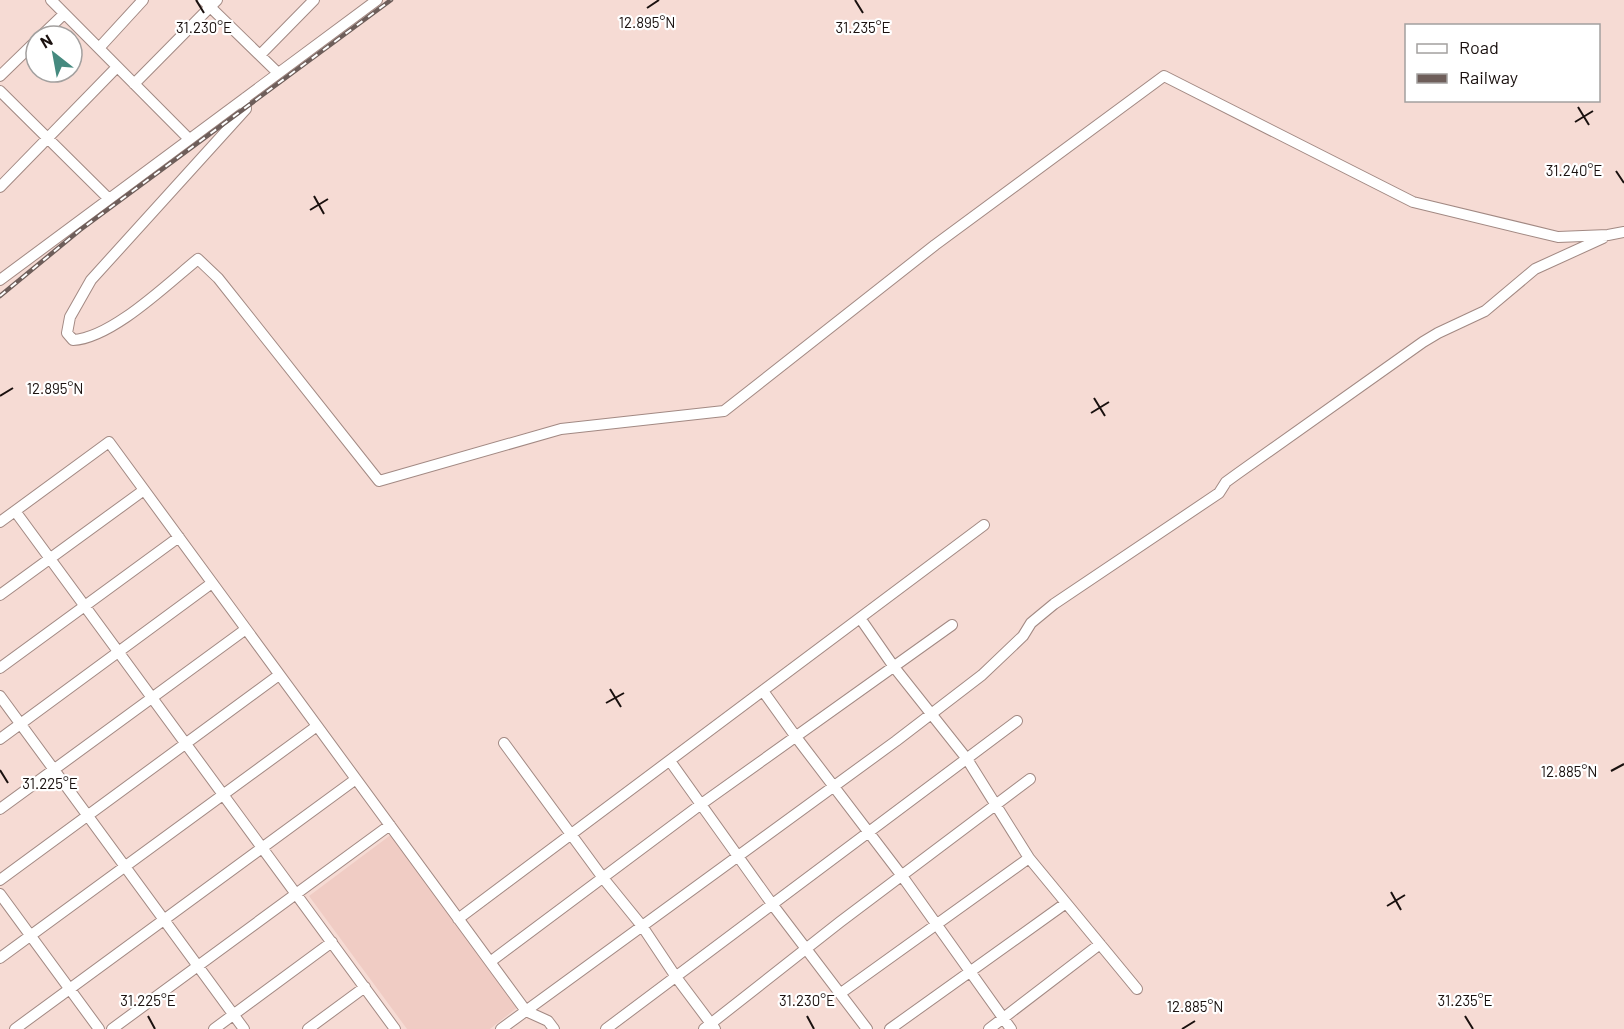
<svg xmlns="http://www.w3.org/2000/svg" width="1624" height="1029" viewBox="0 0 1624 1029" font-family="Barlow,sans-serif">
<rect width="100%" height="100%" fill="#f6dbd4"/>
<path fill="#f0ccc4" d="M392,834L518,1007L490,1029H407L309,896Z"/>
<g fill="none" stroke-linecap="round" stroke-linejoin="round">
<g stroke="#a28983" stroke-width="12">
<path id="minor" d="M51,0L189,139
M203,0L278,73
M41,36L64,14
M99,48L143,0
M260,55L314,0
M0,76L36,41
M134,84L217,0
M0,91L109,199
M245,98L246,109L91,280L70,317L67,333L73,340C112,338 167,284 198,259L218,278L379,481L561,429L724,411L935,245L1164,76L1413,202L1558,237L1608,235L1624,232
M0,187L117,67
M0,280L377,0
M15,511L395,1029
M0,522L109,442L526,1011L548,1021L554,1029
M0,595L144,490
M860,618L894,667L967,759L1029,858L1137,989
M0,668L179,537
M763,691L796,737L902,876L1011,1029
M0,696L244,1029
M0,739L212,583
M504,743L603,878L642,926L676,977L715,1029
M670,761L772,904L867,1029
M0,809L246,629
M0,880L279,675
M0,894L99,1029
M458,919L984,525
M0,958L317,726
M490,962L700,805L952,625
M841,993L1029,858
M15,1029L356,779
M112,1029L390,825
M214,1029L332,942
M308,1029L365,987
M501,1029L896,741L982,675L1023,636L1031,623L1054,604L1219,493L1226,482L1237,474L1423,342L1438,333L1485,311L1535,269L1603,238
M606,1029L1017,721
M704,1029L840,922L1030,779
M890,1029L1066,903
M989,1029L1100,944"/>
</g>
<use href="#minor" stroke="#fff" stroke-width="10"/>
<g stroke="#6e5e5a" stroke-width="4.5">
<path id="rail" d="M0,296L80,230L391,0"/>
</g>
<use href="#rail" stroke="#fff" stroke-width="2" stroke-dasharray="7" stroke-linecap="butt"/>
</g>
<path fill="none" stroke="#1a110f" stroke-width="2" d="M196,0L204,13M855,0L863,13M647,8L659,0M1578,107L1589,125M1575,122L1593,111M1616,171L1624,183M314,196L324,214M310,210L328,199M0,396L13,388M1094,398L1105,416M1091,413L1109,402M610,689L621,707M606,703L624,693M0,770L8,783M1611,771L1624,764M1391,892L1401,910M1387,906L1405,895M148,1016L155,1029M807,1016L814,1029M1465,1016L1473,1029M1182,1029L1195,1021"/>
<g font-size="15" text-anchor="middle" fill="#1a110f" stroke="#fff" stroke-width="4.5" stroke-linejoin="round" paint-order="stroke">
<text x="647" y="28">12.895°N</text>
<text x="204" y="33">31.230°E</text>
<text x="863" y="33">31.235°E</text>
<text x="1574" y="176">31.240°E</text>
<text x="55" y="394">12.895°N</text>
<text x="1569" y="777">12.885°N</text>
<text x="50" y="789">31.225°E</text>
<text x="148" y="1006">31.225°E</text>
<text x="807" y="1006">31.230°E</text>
<text x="1465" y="1006">31.235°E</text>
<text x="1195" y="1012">12.885°N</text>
</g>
<rect x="1405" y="24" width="195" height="78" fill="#ffffff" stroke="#a3a09f" stroke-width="1.5"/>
<rect x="1417" y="44" width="30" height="9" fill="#ffffff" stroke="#a3a09f" stroke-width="1.5"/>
<text x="1459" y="54" font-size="18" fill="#1a110f">Road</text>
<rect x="1417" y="74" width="30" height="9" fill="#6e5e5a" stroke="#a3a09f" stroke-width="1.5"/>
<text x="1459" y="84" font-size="18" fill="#1a110f">Railway</text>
<g transform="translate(54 54) rotate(329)"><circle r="28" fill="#ffffff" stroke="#a3a09f" stroke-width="1.5"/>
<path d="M0-4.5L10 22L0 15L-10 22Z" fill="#458a7f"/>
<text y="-9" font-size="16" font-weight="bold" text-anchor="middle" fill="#1a110f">N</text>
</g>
</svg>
